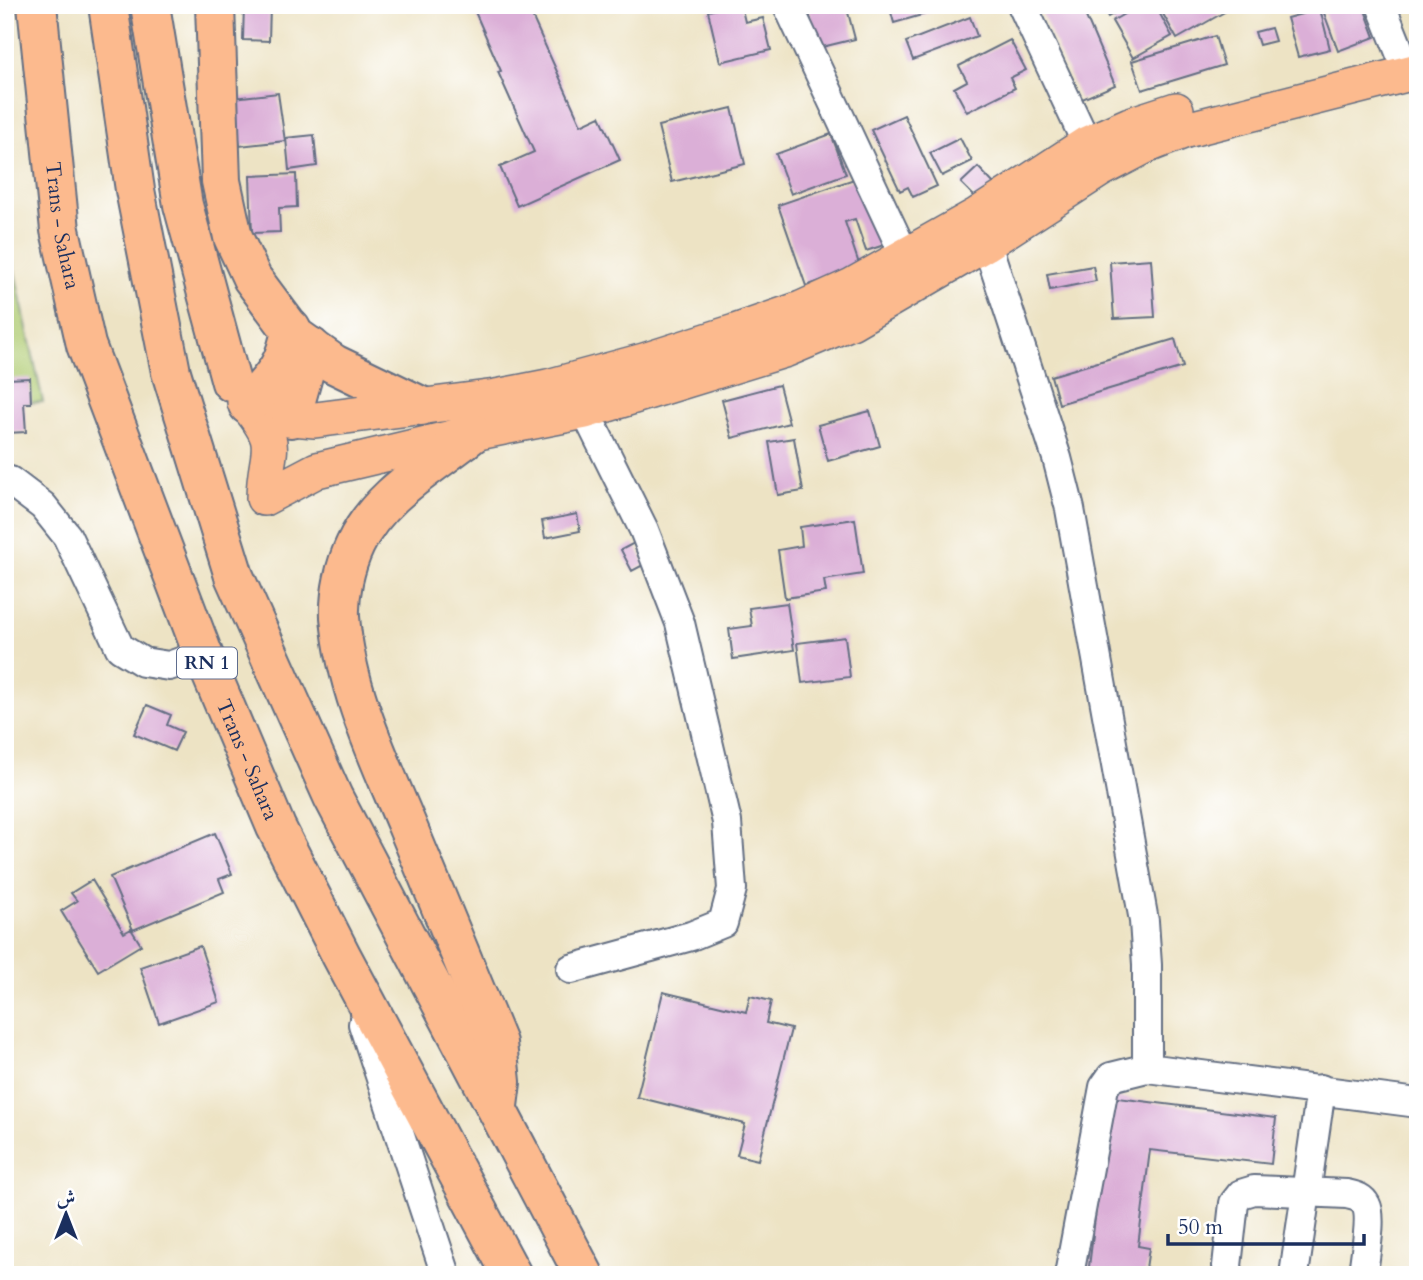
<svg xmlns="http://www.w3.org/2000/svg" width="1423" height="1280" viewBox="0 0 1423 1280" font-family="Cardo,Amiri,serif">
<rect width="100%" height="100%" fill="#fff"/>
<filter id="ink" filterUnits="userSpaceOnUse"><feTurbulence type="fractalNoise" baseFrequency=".0143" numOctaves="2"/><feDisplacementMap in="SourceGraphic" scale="14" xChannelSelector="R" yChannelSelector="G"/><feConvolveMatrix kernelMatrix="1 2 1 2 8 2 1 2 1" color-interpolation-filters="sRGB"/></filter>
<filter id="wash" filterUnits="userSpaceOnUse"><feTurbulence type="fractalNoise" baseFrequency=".00686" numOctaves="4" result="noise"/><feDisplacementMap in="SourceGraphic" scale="28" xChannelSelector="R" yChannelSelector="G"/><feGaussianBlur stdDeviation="1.57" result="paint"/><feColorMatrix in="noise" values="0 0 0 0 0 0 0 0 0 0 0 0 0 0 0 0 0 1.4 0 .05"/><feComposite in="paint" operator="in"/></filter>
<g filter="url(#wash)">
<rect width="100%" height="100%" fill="#ede3c4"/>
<path fill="#afcb71" stroke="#657d68" stroke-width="2" d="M5,227L43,402L5,404Z"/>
<g id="blocks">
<path fill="#dbafd7" d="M244,5H270L269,41L243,40Z
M472,5H527L581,125L600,116L620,160L517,206L500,167L534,152L498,72L501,71Z
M733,5H741L745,22L763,18L771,50L720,62L708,11Z
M807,5H846L855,39L818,48Z
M889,5H945L946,8L894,23Z
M1054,5H1081L1115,85L1080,100L1041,11Z
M1101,5H1129L1108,17Z
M1140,5H1155L1172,36L1133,58L1112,21Z
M1158,5H1225L1228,10L1177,39Z
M1340,5H1363L1375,37L1338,51L1324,13Z
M1320,9L1330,49L1298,57L1287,18Z
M970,17L977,36L913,60L906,42Z
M1271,28L1275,41L1259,45L1255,32Z
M1215,36L1224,65L1142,90L1132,61Z
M1010,40L1026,70L1010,78L1015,88L967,112L954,88L967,81L959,66Z
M278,93L285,141L240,146L234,98Z
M732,108L745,164L672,182L658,126Z
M904,115L937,186L913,197L908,187L900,191L871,130Z
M831,134L846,174L791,194L776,154Z
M314,135L317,166L289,170L286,138Z
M960,138L972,161L942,176L930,153Z
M978,167L994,184L977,199L961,183Z
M296,174L297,207L279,208L280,232L252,233L250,176Z
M860,177L884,245L866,251L855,219L845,222L860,267L806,286L778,205Z
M1151,259L1155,317L1114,319L1110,262Z
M1093,266L1096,281L1050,290L1047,274Z
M1175,339L1183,367L1059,404L1051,376Z
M30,378L31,403H24L26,432L7,433L6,379Z
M779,385L789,423L732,438L722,400Z
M870,411L880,446L828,461L818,425Z
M794,438L803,491L778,495L769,442Z
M577,514L580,531L545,538L542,521Z
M855,519L863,574L824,580L826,592L785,598L778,550L802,546L800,527Z
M634,543L645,564L632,571L621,550Z
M787,603L794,650L733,659L729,629L752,626L749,608Z
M845,637L850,677L802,683L797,643Z
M147,705L171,715L167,725L183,732L174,751L134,734Z
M215,833L232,874L219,879L224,892L133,930L110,877Z
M92,880L124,933L131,929L141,945L98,971L61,911L77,901L71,893Z
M200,946L219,1002L159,1023L140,967Z
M663,992L746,1012L750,996L771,1001L766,1023L791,1029L758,1160L737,1155L745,1124L637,1097Z
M1110,1097L1276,1118L1271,1164L1150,1150L1138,1246L1149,1248L1145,1275H1088Z"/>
</g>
</g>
<g filter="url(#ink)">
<use href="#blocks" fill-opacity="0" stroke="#646e82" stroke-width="2"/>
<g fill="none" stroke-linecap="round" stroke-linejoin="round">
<g stroke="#646e82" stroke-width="32">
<path id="minor" d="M1022,5L1087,144
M1381,5L1401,55
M788,6L905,256
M981,226L1057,458L1070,509L1144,921L1147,965V1068
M5,480L10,481L43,506L67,536L120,648L143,662L169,666L203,654
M571,969L691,936L723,923L732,889L727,822L680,623L644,530L585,411
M363,1024L446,1275
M1069,1275L1104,1087L1111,1077L1147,1068L1418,1103
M1229,1275L1227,1266L1234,1203L1241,1194L1254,1190L1347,1194C1355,1196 1362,1197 1366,1205C1373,1218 1364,1259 1363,1275
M1294,1275L1321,1089"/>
</g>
<g stroke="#646e82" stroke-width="38">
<path id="major" d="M245,402C284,449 265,446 264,498
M258,415L315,420L496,397L548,387L644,361L735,332L801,309L852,286L978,215L1087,144L1130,125L1176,110
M264,498L317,470L473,433L585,411L787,349L851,322L985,244L1099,170L1145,146L1186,130L1418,71"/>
</g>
<g stroke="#646e82" stroke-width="42">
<g id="highway">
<path id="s1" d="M37,5L60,230L86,345L203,654L276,827L341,955L512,1275"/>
<path d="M108,5L135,190L171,372L234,576L333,797L584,1275"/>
<path d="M150,5L183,205L231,382"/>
<path d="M215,5L221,181L233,237L252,278L296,337L334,364L421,406"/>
<path d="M248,405C273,377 285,367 291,329"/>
<path d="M291,418L311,347"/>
<path d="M473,433C432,466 378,495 355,545C345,566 339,593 340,617C346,690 378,756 406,823C436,896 466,969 497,1043L501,1082L498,1106"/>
</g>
</g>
<use href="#minor" stroke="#fff" stroke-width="28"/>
<use href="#major" stroke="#fcba8e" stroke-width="35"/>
<use href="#highway" stroke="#fcba8e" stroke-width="38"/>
</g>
</g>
<g text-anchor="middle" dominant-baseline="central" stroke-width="5" stroke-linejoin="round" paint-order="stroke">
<rect fill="#fff" stroke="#5f6d8e" stroke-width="2" x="177" y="647.5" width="60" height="31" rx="5"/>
<g font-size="19" font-weight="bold" fill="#1b2f5e">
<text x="207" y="663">RN 1</text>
</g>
<g font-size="21" fill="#1b2f5e" stroke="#fff">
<text stroke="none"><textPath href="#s1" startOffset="222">Trans - Sahara</textPath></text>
<text stroke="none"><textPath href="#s1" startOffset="789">Trans - Sahara</textPath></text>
</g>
</g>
<rect width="1423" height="1280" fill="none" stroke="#fff" stroke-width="28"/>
<g transform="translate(66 1214)" stroke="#ffffff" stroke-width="5" paint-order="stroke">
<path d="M0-5L12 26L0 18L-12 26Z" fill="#1b2f5e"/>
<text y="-10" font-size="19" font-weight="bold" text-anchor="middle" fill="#1b2f5e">ش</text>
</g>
<path d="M1168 1234v10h196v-10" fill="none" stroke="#1b2f5e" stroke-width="3.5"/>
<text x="1178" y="1234" font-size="21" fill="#1b2f5e" stroke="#ffffff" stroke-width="5" paint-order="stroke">50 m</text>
</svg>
